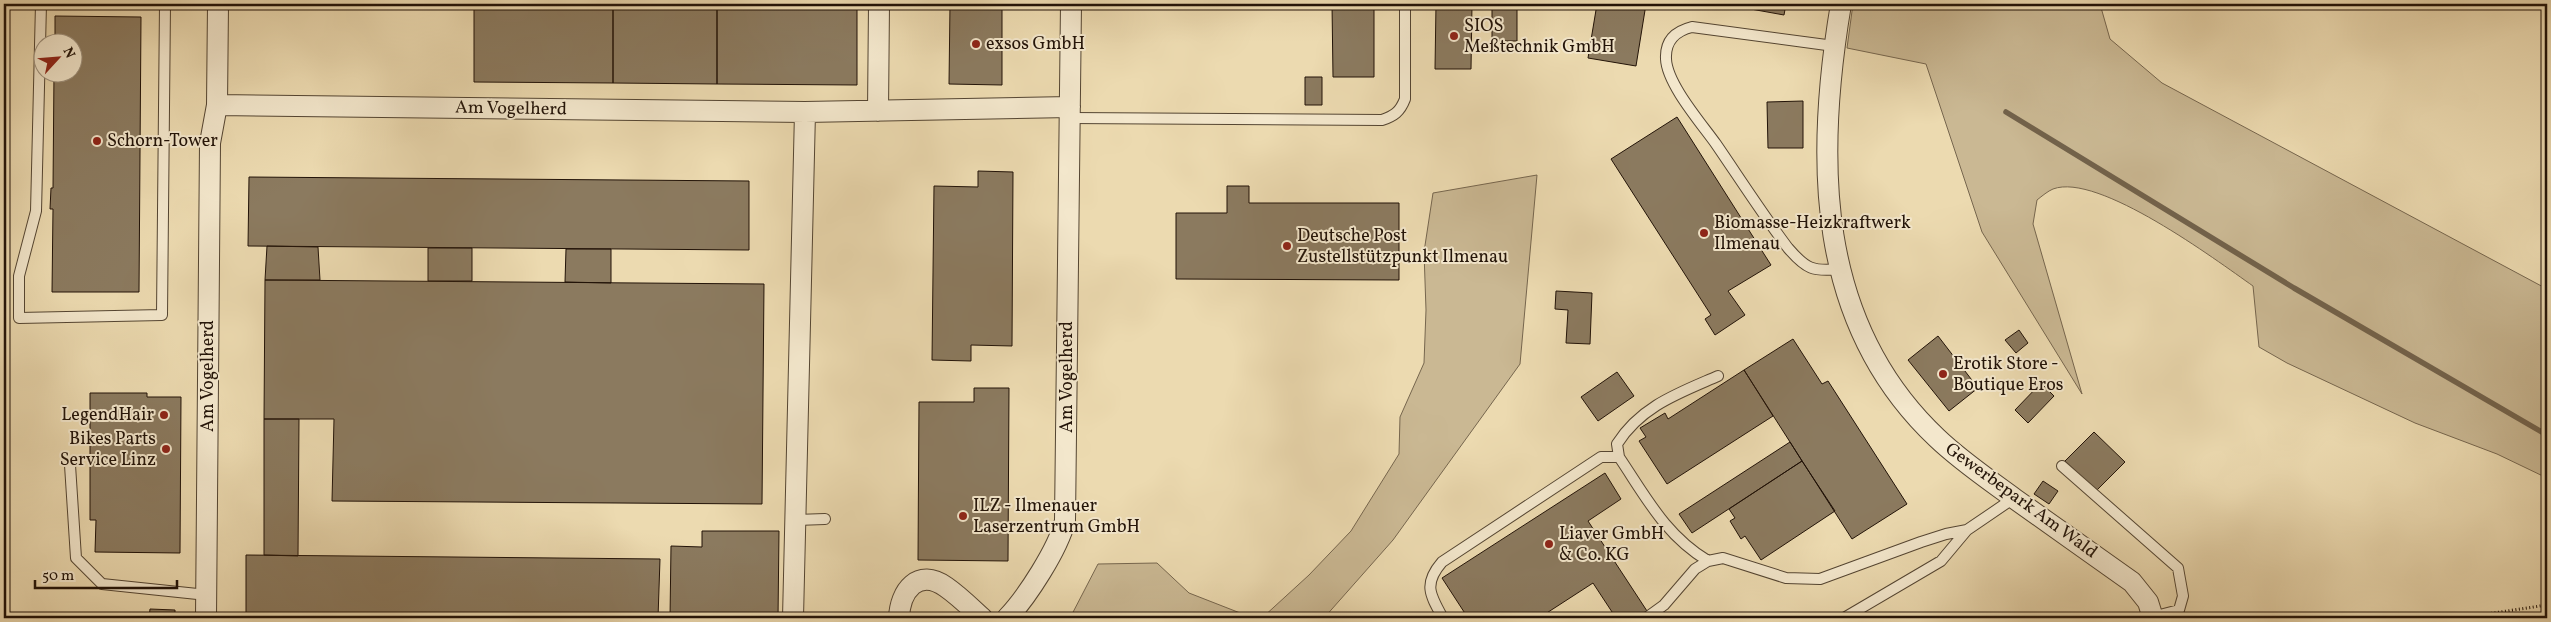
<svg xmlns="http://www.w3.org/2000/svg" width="2551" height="622" viewBox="0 0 2551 622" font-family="Vollkorn,serif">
<rect width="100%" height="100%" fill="#ecdab0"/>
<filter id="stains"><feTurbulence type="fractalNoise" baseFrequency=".004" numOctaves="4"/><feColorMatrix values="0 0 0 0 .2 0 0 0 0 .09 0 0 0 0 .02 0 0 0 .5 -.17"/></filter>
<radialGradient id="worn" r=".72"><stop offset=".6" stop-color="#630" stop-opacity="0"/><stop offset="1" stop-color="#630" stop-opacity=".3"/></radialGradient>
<path fill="#cab893" stroke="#76664e" d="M1853,4H2100L2110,39L2162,83L2547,289V478L2497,454L2415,423L2287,363L2259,347L2253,286C2216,260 2098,172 2053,189C2048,191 2042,196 2037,200L2033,224L2082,394L1982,232L1926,64L1847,48Z
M1537,175L1520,364L1393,540L1324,618H1262L1309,575L1351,531L1399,454L1400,417L1424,363L1426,310L1424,252L1433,193Z
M1157,563L1189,593L1253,618H1070L1098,564Z"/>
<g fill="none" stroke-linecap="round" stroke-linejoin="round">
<path stroke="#72624b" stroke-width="5.5" d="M2006,112L2294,288L2547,435"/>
</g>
<path fill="#8b7a5f" stroke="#221308" d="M474,4H613V83L474,82Z
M613,4H717V84L613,83Z
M717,4H857V85L717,84Z
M950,4H1002V85L949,84Z
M1332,4H1374V77H1333Z
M1436,4H1472L1471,69H1435Z
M1492,4H1517V41H1492Z
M1597,4H1646L1636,66L1588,58Z
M1723,4H1786L1784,15Z
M55,16L141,17L139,292H52L53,209H50L51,188H53L54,72H72V42H55Z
M1305,77H1322V105H1305Z
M1803,101V148H1768L1767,102Z
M1677,117L1771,265L1728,291L1745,315L1715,335L1705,319L1711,315L1611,159Z
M978,171L1013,172L1012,346L971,345V361L932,360L934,186L978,187Z
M249,177L749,181V250L248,246Z
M1227,186H1249V203H1399V280L1176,279V213H1227Z
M267,246L318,247L320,280H265Z
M428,248H472V281H428Z
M566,249H611V283L565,282Z
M265,280L764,284L762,504L332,501L334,419H264Z
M1556,291L1592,293L1590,344L1566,343L1568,310L1555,309Z
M2019,330L2028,343L2016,353L2005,340Z
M1938,336L1978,388L1949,411L1908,360Z
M1793,339L1822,384L1828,381L1907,504L1852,539L1744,370Z
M1744,370L1773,416L1667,484L1639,441L1646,437L1640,428L1665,413L1668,419Z
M1617,372L1634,396L1598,421L1581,397Z
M2041,383L2054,396L2028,423L2015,410Z
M974,388H1009L1008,561L918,560L919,402H974Z
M90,393H147V397H181L180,553L95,552L96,520H90Z
M264,419H299L298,556L264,555Z
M2094,432L2125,462L2096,491L2065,461Z
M1790,442L1802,461L1692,533L1679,514Z
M1802,461L1835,511L1761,560L1745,536L1741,539L1730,521L1735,518L1729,509Z
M1605,473L1621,499L1588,521L1647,611L1635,618H1616L1593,583L1539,618H1468L1442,578Z
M2043,481L2058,491L2049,504L2034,494Z
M702,531H779L778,618H670L671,546L702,547Z
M246,555L660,559L658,618H246Z
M150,609L175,610V618H149Z"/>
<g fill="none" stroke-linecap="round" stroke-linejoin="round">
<g stroke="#544532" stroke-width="12">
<path id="lane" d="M41,4L36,211L19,276V318L162,315L165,4
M1834,46L1692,27C1676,31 1665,40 1666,59C1667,84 1701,123 1716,144C1740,179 1763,215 1788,248C1806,269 1813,272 1840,269
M1070,118L1382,120C1394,116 1400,112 1405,99V4
M70,465L76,558L102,584L207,595
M2062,466L2178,568L2183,596L2179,610L2152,617
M796,520L825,519
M1708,561C1665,535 1646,497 1619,457L1617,444C1641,406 1679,393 1718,376
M1443,618C1430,595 1423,584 1442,562L1601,457H1619
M1646,618L1664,605L1695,569L1708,561L1723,558L1786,578L1820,579L1921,542L1946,534L1967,530
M1844,618L1941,561L1967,530L2014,498"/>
</g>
<g stroke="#544532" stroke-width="22">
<path id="street" d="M1841,4C1815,158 1815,323 1937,438C1961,461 1988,479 2015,499C2054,527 2093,554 2132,582L2148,602L2153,618
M217,105L805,112L1070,107
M878,111L879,4
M206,618L210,143L217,105L218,4
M793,618L805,112
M899,618C900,591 918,567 946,587C959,596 971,608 982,618
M1007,618C1027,597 1058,549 1065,521L1071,4"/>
</g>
<path stroke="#221308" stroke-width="3" stroke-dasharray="1 2.5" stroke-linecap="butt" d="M2460,618L2547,605"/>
<use href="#lane" stroke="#f3e7cc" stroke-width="10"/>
<use href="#street" stroke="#f3e7cc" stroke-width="20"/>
</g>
<g fill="#8f2418" stroke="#f3e7cc" stroke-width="2">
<circle cx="1454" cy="36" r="5"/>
<circle cx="976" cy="44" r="5"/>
<circle cx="97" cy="141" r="5"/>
<circle cx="1704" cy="233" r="5"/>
<circle cx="1287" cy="246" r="5"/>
<circle cx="1943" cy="374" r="5"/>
<circle cx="164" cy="415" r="5"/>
<circle cx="166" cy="449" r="5"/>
<circle cx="963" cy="516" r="5"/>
<circle cx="1549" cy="544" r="5"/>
</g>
<g text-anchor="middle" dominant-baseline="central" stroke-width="4" stroke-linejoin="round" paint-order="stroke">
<g font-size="18" fill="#221308" stroke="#f3e7cc" text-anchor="start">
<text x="1464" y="26">SIOS<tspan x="1464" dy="21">Meßtechnik GmbH</tspan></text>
<text x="986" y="44">exsos GmbH</text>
<text x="107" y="141">Schorn-Tower</text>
<text x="1714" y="223">Biomasse-Heizkraftwerk<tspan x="1714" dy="21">Ilmenau</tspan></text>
<text x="1297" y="236">Deutsche Post<tspan x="1297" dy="21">Zustellstützpunkt Ilmenau</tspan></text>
<text x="1953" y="364">Erotik Store -<tspan x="1953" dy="21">Boutique Eros</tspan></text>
<text x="154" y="415" text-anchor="end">LegendHair</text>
<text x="156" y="439" text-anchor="end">Bikes Parts<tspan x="156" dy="21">Service Linz</tspan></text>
<text x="973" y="506">ILZ - Ilmenauer<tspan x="973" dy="21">Laserzentrum GmbH</tspan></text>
<text x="1559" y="534">Liaver GmbH<tspan x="1559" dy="21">&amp; Co. KG</tspan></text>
</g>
<g font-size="18" fill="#221308" stroke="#f3e7cc">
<text transform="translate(511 109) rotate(1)">Am Vogelherd</text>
<text transform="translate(208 376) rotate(-90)">Am Vogelherd</text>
<text transform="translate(1067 377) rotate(-90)">Am Vogelherd</text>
<text transform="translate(2021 501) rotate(36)">Gewerbepark Am Wald</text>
</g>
</g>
<rect width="2551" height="622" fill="none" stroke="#ecdab0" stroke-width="20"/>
<rect x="5" y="5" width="2541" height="612" fill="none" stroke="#221308" stroke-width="2.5"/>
<rect x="10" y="10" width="2531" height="602" fill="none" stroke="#221308"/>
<g transform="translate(58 58) rotate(64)"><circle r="24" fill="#f3e7cc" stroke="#9f927e"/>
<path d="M0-4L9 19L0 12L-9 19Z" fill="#8f2418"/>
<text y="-8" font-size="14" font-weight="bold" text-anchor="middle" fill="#221308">N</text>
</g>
<path d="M35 580v8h142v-8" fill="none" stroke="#221308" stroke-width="2.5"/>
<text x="42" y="580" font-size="15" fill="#221308" stroke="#f3e7cc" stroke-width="4" paint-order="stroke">50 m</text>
<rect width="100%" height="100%" filter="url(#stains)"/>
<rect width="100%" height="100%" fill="url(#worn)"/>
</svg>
